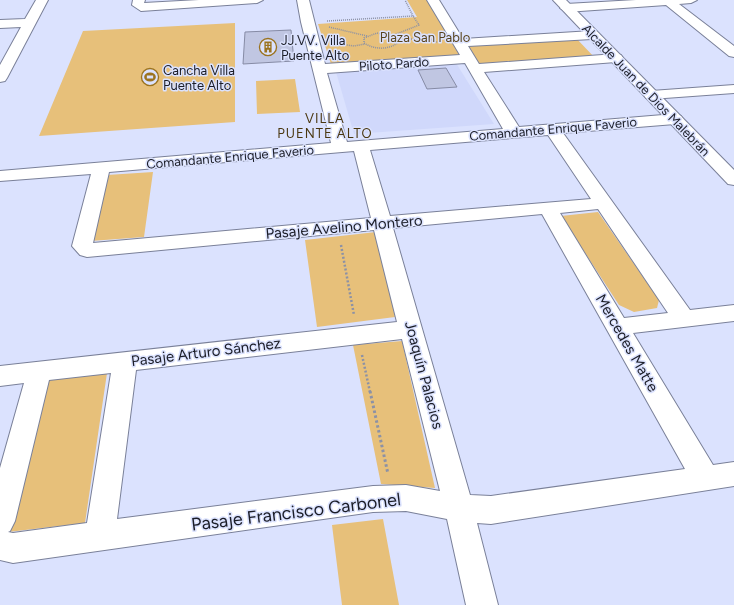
<svg xmlns="http://www.w3.org/2000/svg" width="734" height="605" viewBox="0 0 734 605" font-family="Figtree,sans-serif">
<rect width="100%" height="100%" fill="#dbe2fe"/>
<path fill="#d0d8fb" d="M456,63L494,124L354,134L336,72Z"/>
<path fill="#e7c07a" d="M407,0H427L456,45L575,37L596,59L481,67L473,55L331,64L318,24L417,17Z
M235,23V122L39,136L83,31Z
M295,79L300,112L257,114L256,81Z
M153,172L144,237L91,241L107,175Z
M598,212L659,300L657,308L634,312L619,305L561,216Z
M376,232L395,317L317,327L305,240Z
M402,341L435,488L381,484L353,345Z
M107,373L85,523L8,532L48,377Z
M383,519L399,605H342L332,525Z"/>
<path fill="#c0c6e2" stroke="#868ba5" d="M291,30L294,61L243,64L245,32Z
M446,68L457,87L427,89L418,70Z"/>
<g fill="none" stroke-linecap="round" stroke-linejoin="round">
<g stroke="#7a8099" stroke-width="2">
<path id="minor" d="M36,0H48L7,78L5,81L0,82V65L21,27L0,28V20L25,19Z
M133,0H145L144,3L199,0H263L257,3L141,11L132,5Z
M297,0H309L325,64L460,55L427,0H439L463,39L592,31L598,35L592,39L468,46L479,64L616,54L621,55L623,58L621,61L616,62L484,72L519,127L675,114L681,116L683,119L681,122L675,124L563,133L690,310L734,305V321L633,333L713,465L734,462V486L491,524L477,523L498,605H466L447,519L406,511L373,512L13,563L0,560V468L24,383L0,386V366L397,322L374,230L87,257L80,255L72,246L91,174L0,181V171L331,143L301,22ZM465,63L503,129L347,142L327,73ZM548,135L591,199L390,216L370,150ZM354,151L371,218L93,243L109,172ZM598,209L668,313L624,318L560,213ZM542,214L685,469L491,496L470,495L393,228ZM402,339L440,491L406,485L373,486L117,519L136,370ZM111,373L87,523L13,533L8,532L10,531L15,521L49,380Z
M636,0H697L691,3L679,4L734,46V57L729,56L666,5L566,12L560,8L566,4Z
M734,85V93L651,99L646,98L644,95L646,92L651,91Z"/>
</g>
<g stroke="#7a8099" stroke-width="2">
<path id="tertiary" d="M553,0H566L734,170V185L728,184Z"/>
</g>
<path stroke="#8c91a5" stroke-width="1.5" stroke-dasharray="1 1" stroke-linecap="butt" d="M327,21L413,16L405,0
M329,27L367,36
M377,33L397,37L399,42C389,50 375,50 364,43V38Z
M394,35L419,25L413,16
M399,40L426,38L437,42
M333,43L354,46L365,44"/>
<path stroke="#8c91a5" stroke-width="2.5" stroke-dasharray="2 2" stroke-linecap="butt" d="M341,245L354,315
M362,355L370,392"/>
<path stroke="#8c91a5" stroke-width="3" stroke-dasharray="2.5 2.5" stroke-linecap="butt" d="M370,391L388,474"/>
<use href="#minor" fill="#fff" fill-rule="evenodd"/>
<use href="#tertiary" fill="#fff" fill-rule="evenodd"/>
</g>
<defs>
<g id="building-ring" transform="scale(0.9)"><circle r="9.5" fill="#dbe2fe" stroke="#9b731f" stroke-width="1.5"/><path d="M-4-6H4V6H1V3H-1V6H-4ZM-2.5-4.3h1.7v1.8h-1.7ZM.8-4.3h1.7v1.8H.8ZM-2.5-1h1.7V.8h-1.7ZM.8-1h1.7V.8H.8Z" fill="#9b731f"/></g>
<g id="stadium-ring" transform="scale(0.9)"><circle r="9.5" fill="#dbe2fe" stroke="#9b731f" stroke-width="1.5"/><path d="M0-5a6.5 5 0 1 0 0 10a6.5 5 0 1 0 0-10ZM-3.5-1.8h7v3.6h-7Z" fill="#9b731f"/></g>
</defs>
<g fill-rule="evenodd">
<use href="#building-ring" x="268" y="47"/>
<use href="#stadium-ring" x="150" y="77"/>
</g>
<g text-anchor="middle" dominant-baseline="central" stroke-width="3" stroke-linejoin="round" paint-order="stroke">
<g font-size="13" fill="#5a451d" stroke="#dbe2fe">
<text x="425" y="37">Plaza San Pablo</text>
</g>
<g font-size="13" fill="#1b1d27" stroke="#dbe2fe" text-anchor="start">
<text x="281" y="40">JJ.VV. Villa<tspan x="281" dy="15">Puente Alto</tspan></text>
<text x="163" y="70">Cancha Villa<tspan x="163" dy="15">Puente Alto</tspan></text>
</g>
<g font-size="13" fill="#1b1d27" stroke="#dbe2fe">
<text transform="translate(394 64) rotate(-4)">Piloto Pardo</text>
<text transform="translate(646 90) rotate(46)">Alcalde Juan de Dios Malebrán</text>
<text transform="translate(553 129) rotate(-5)">Comandante Enrique Faverio</text>
<text transform="translate(230 157) rotate(-5)">Comandante Enrique Faverio</text>
</g>
<g font-size="13" letter-spacing="1" fill="#4a3710" stroke="#dbe2fe">
<text x="325" y="118">VILLA<tspan x="325" dy="15">PUENTE ALTO</tspan></text>
</g>
<g font-size="15" fill="#1b1d27" stroke="#dbe2fe">
<text transform="translate(344 227) rotate(-5)">Pasaje Avelino Montero</text>
<text transform="translate(627 343) rotate(60)">Mercedes Matte</text>
<text transform="translate(206 352) rotate(-7)">Pasaje Arturo Sánchez</text>
<text transform="translate(424 375) rotate(75)">Joaquín Palacios</text>
</g>
<g font-size="18" fill="#1b1d27" stroke="#dbe2fe">
<text transform="translate(296 512) rotate(-7)">Pasaje Francisco Carbonel</text>
</g>
</g>
</svg>
